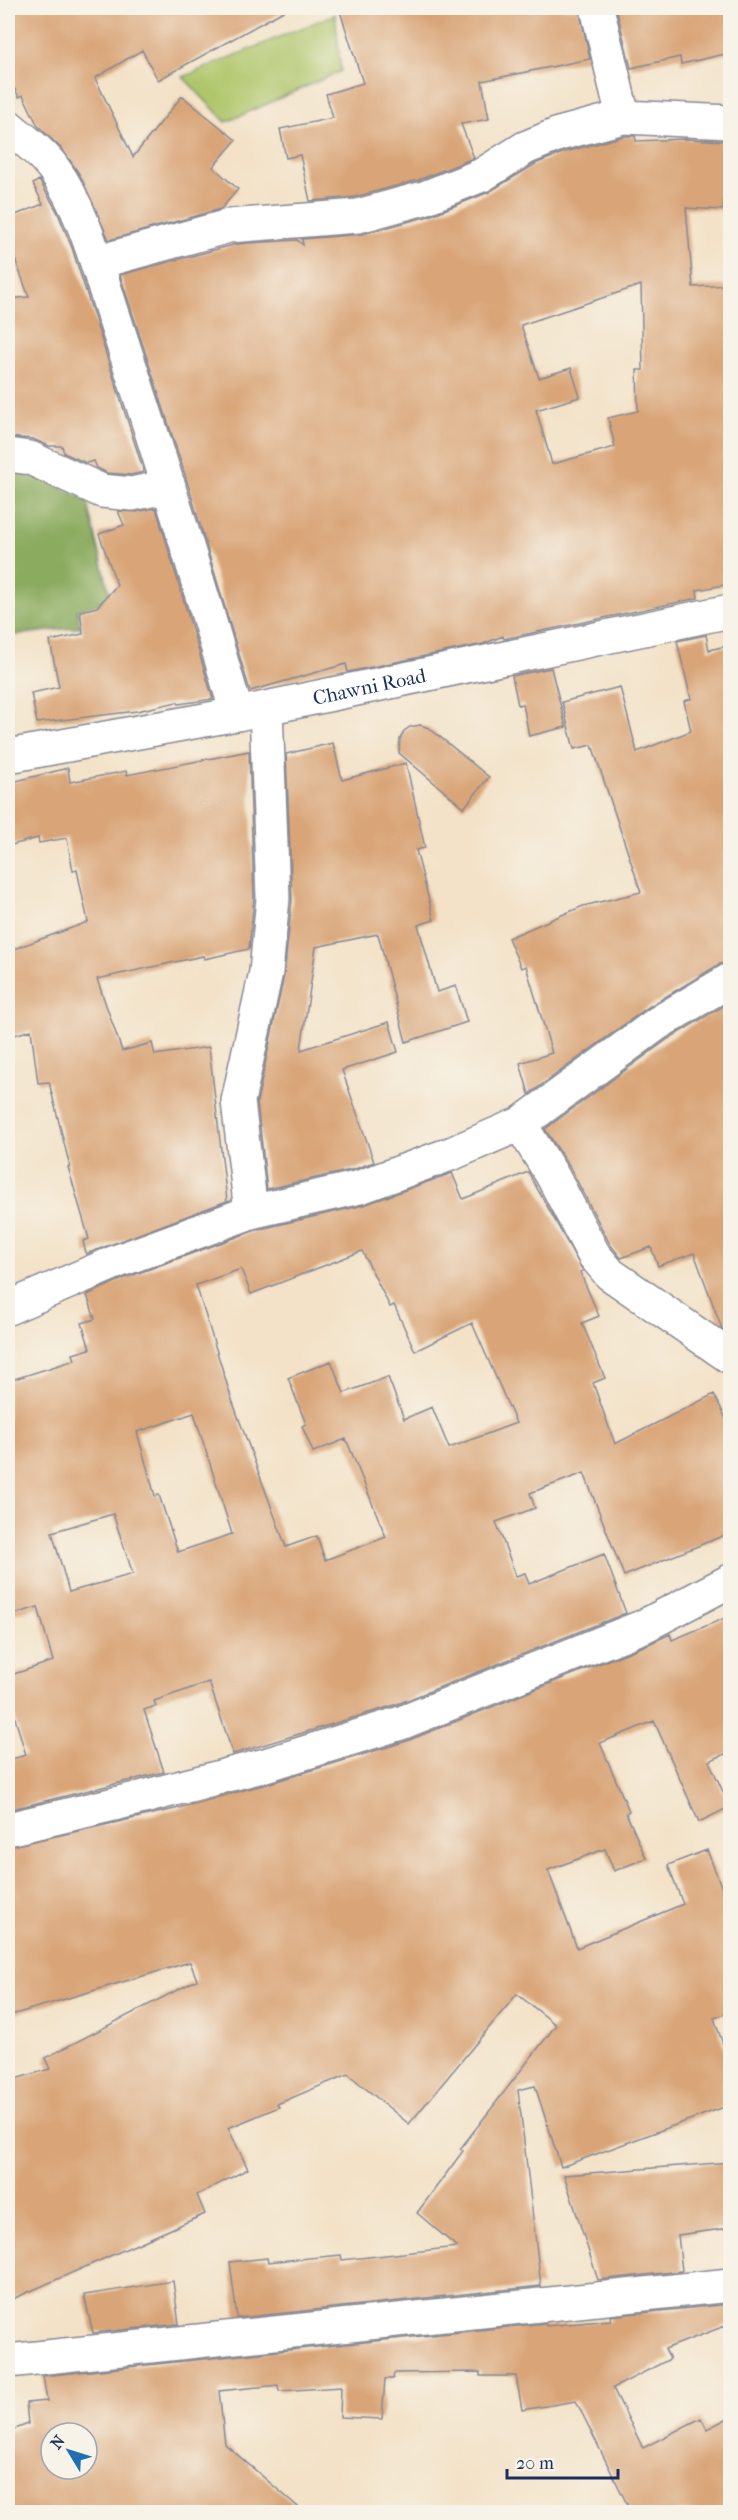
<svg xmlns="http://www.w3.org/2000/svg" width="738" height="2520" viewBox="0 0 738 2520" font-family="'IM FELL French Canon',serif">
<rect width="100%" height="100%" fill="#f7f3e8"/>
<filter id="ink" filterUnits="userSpaceOnUse"><feTurbulence type="fractalNoise" baseFrequency=".0167" numOctaves="2"/><feDisplacementMap in="SourceGraphic" scale="12" xChannelSelector="R" yChannelSelector="G"/><feConvolveMatrix kernelMatrix="1 2 1 2 8 2 1 2 1" color-interpolation-filters="sRGB"/></filter>
<filter id="wash" filterUnits="userSpaceOnUse"><feTurbulence type="fractalNoise" baseFrequency=".008" numOctaves="4" result="noise"/><feDisplacementMap in="SourceGraphic" scale="24" xChannelSelector="R" yChannelSelector="G"/><feGaussianBlur stdDeviation="1.35" result="paint"/><feColorMatrix in="noise" values="0 0 0 0 0 0 0 0 0 0 0 0 0 0 0 0 0 1.4 0 .05"/><feComposite in="paint" operator="in"/></filter>
<g filter="url(#wash)">
<rect width="100%" height="100%" fill="#f3e2c8"/>
<path fill="#afc66b" stroke="#657a64" stroke-width="1.5" d="M335,14L341,71L226,122L183,77Z"/>
<path fill="#8bab5f" stroke="#536d5e" stroke-width="1.5" d="M8,463L87,500L111,600L77,610L80,627L8,636Z"/>
<g id="blocks">
<path fill="#d9a578" fill-rule="evenodd" d="M8,8H289L158,80L142,50L95,78L133,157L182,96L236,140L213,167L238,189L221,209L109,240L80,175L63,150L38,126L23,95L19,97L8,76Z
M339,8H579L590,59L482,81L489,119L461,124L474,158L418,180L355,197L310,201L300,155L286,158L280,129L333,118L326,94L363,83Z
M616,8H730V53L681,64L680,57L631,68Z
M625,136H635L636,141L685,139L727,141L723,210L686,208L693,287L730,285V584L697,590L698,598L504,639L503,636L483,644L348,672L346,664L250,691L187,481L120,275L237,244L297,240L303,245L302,239L363,234L429,216L489,192L537,163L565,152ZM641,285L643,370H637L638,411L608,418L615,447L552,464L536,410L580,397L571,368L539,378L521,325Z
M39,180L57,211L72,248L144,472L131,475L107,473L97,468L94,461L86,463L64,453L62,446H49L33,439L8,437V299L29,297L8,240V218L43,204L33,184Z
M156,508L213,699L179,704L177,702L137,711L37,723L31,693L59,687L50,641L83,634L80,611L97,607L117,585L99,534L124,525L118,511L136,512Z
M706,635L709,650L726,646L730,664V961L720,964L647,1008L529,1094L520,1063L552,1053L526,966L521,968L508,938L583,906L641,892L592,745L574,749L562,702L620,687L637,752L691,731L684,701L691,699L677,641Z
M551,668L566,727L529,736L523,704L518,705L512,676Z
M420,725L429,728L489,777L464,808L399,753L400,739L404,731L410,727Z
M333,743L342,780L406,763L425,848L416,850L434,920L418,925L437,992L456,986L467,1022L406,1042L378,934L316,947L301,1050L389,1022L398,1052L342,1070L374,1162L355,1169L267,1189L257,1102L284,976L292,900L286,754Z
M249,751L254,897L249,949L204,959L203,956L97,979L122,1051L152,1043L155,1055L209,1047L227,1201L86,1254L83,1241L89,1239L68,1167H70L49,1082L38,1083L31,1030L8,1037V951L88,922L77,870L73,871L67,838L39,843L38,838L8,846V783L68,768L70,782L126,771L127,775Z
M730,1002V1335L722,1329L694,1253L658,1266L651,1247L621,1258L610,1244L569,1166L545,1129L668,1039Z
M528,1172L583,1271L580,1272L599,1316L582,1323L605,1378L593,1383L615,1444L714,1394L730,1427V1533L624,1576L584,1473L530,1493L535,1508L496,1522L516,1576L525,1573L529,1584L604,1554L626,1613L395,1705L233,1754L209,1682L154,1701L156,1706L144,1710L164,1772L8,1810V1760L26,1755L8,1695V1676L53,1661L38,1607L8,1616V1381L75,1360L73,1354L90,1349L82,1323L95,1319L87,1295L125,1278L256,1230L364,1205L452,1173L463,1199ZM362,1251L390,1307L394,1305L415,1351L472,1323L516,1423L449,1448L432,1407L404,1419L388,1377L344,1393L331,1361L288,1378L306,1424L302,1426L313,1452L346,1439L386,1537L325,1560L317,1536L286,1547L232,1400L196,1285L241,1269L251,1294ZM194,1413L232,1534L178,1552L159,1495L155,1496L137,1432ZM113,1514L133,1574L69,1592L52,1532Z
M730,1616V1752L709,1761L730,1807L699,1822L654,1721L600,1743L629,1811L626,1813L646,1858L614,1871L605,1849L548,1870L577,1948L683,1904L668,1865L707,1850L730,1909V2012L714,2018L730,2065V2105L561,2167L535,2086L518,2090L541,2286L237,2318L230,2262L267,2258L268,2262L341,2255L342,2260L457,2247L417,2213L463,2151L460,2149L556,2025L517,1994L409,2124L348,2074L277,2104L279,2107L228,2128L248,2169L197,2195L205,2214L8,2301V2081L50,2069L45,2058L197,1980L190,1962L8,2016V1847L175,1809L267,1784L407,1741L651,1643L670,1634L672,1640Z
M730,2162V2228L678,2235L682,2271L598,2280L564,2175Z
M173,2281L179,2324L93,2333L84,2295Z
M730,2304V2324L665,2349L670,2359L613,2388L643,2448L701,2418L707,2429L730,2417V2512H631L576,2401L522,2410L516,2376H480V2372L394,2373L393,2379H385L382,2419L340,2417L341,2387L279,2391L278,2385L219,2391L225,2444L304,2512H8V2432L28,2424L26,2403L47,2401L43,2376L545,2323L546,2326L611,2320L610,2316ZM51,2433H87V2469H51Z"/>
</g>
</g>
<g filter="url(#ink)">
<use href="#blocks" fill-opacity="0" stroke="#878893" stroke-width="1.5"/>
<g fill="none" stroke-linecap="round" stroke-linejoin="round">
<g stroke="#878893" stroke-width="36">
<path id="street" d="M597,8L623,117
M8,126C23,139 42,152 54,169C84,210 99,272 115,320C158,450 199,582 237,714
M98,262L229,226L358,216L424,198L482,175L525,148L559,134L623,117L730,122
M8,455L30,458L102,491L132,494L169,486
M520,1124L552,1175L594,1255L610,1274L730,1357
M251,1212L238,1101L266,972L273,898L266,708
M8,1308L118,1261L251,1212L360,1187L453,1153L520,1124L658,1023L730,980
M8,1829L144,1797L262,1766L401,1723L644,1626L730,1581"/>
</g>
<g stroke="#878893" stroke-width="36">
<g id="secondary">
<path id="s1" d="M8,756L237,714L730,611"/>
<path d="M8,2361L730,2285"/>
</g>
</g>
<use href="#street" stroke="#fff" stroke-width="33"/>
<use href="#secondary" stroke="#fff" stroke-width="33"/>
</g>
</g>
<g text-anchor="middle" dominant-baseline="central" stroke-width="5" stroke-linejoin="round" paint-order="stroke">
<g font-size="20" fill="#1b2f5e" stroke="#f7f3e8">
<text stroke="none"><textPath href="#s1" startOffset="368">Chawni Road</textPath></text>
</g>
</g>
<rect width="738" height="2520" fill="none" stroke="#f7f3e8" stroke-width="30"/>
<g transform="translate(69 2451) rotate(308)"><circle r="28" fill="#f7f3e8" stroke="#9fa5b1" stroke-width="1.5"/>
<path d="M0-4.5L10 22L0 15L-10 22Z" fill="#1f6fb2"/>
<text y="-9" font-size="16" font-weight="bold" text-anchor="middle" fill="#1b2f5e">N</text>
</g>
<path d="M507 2469v9h111v-9" fill="none" stroke="#1b2f5e" stroke-width="3"/>
<text x="516" y="2469" font-size="18" fill="#1b2f5e" stroke="#f7f3e8" stroke-width="4.5" paint-order="stroke">20 m</text>
</svg>
